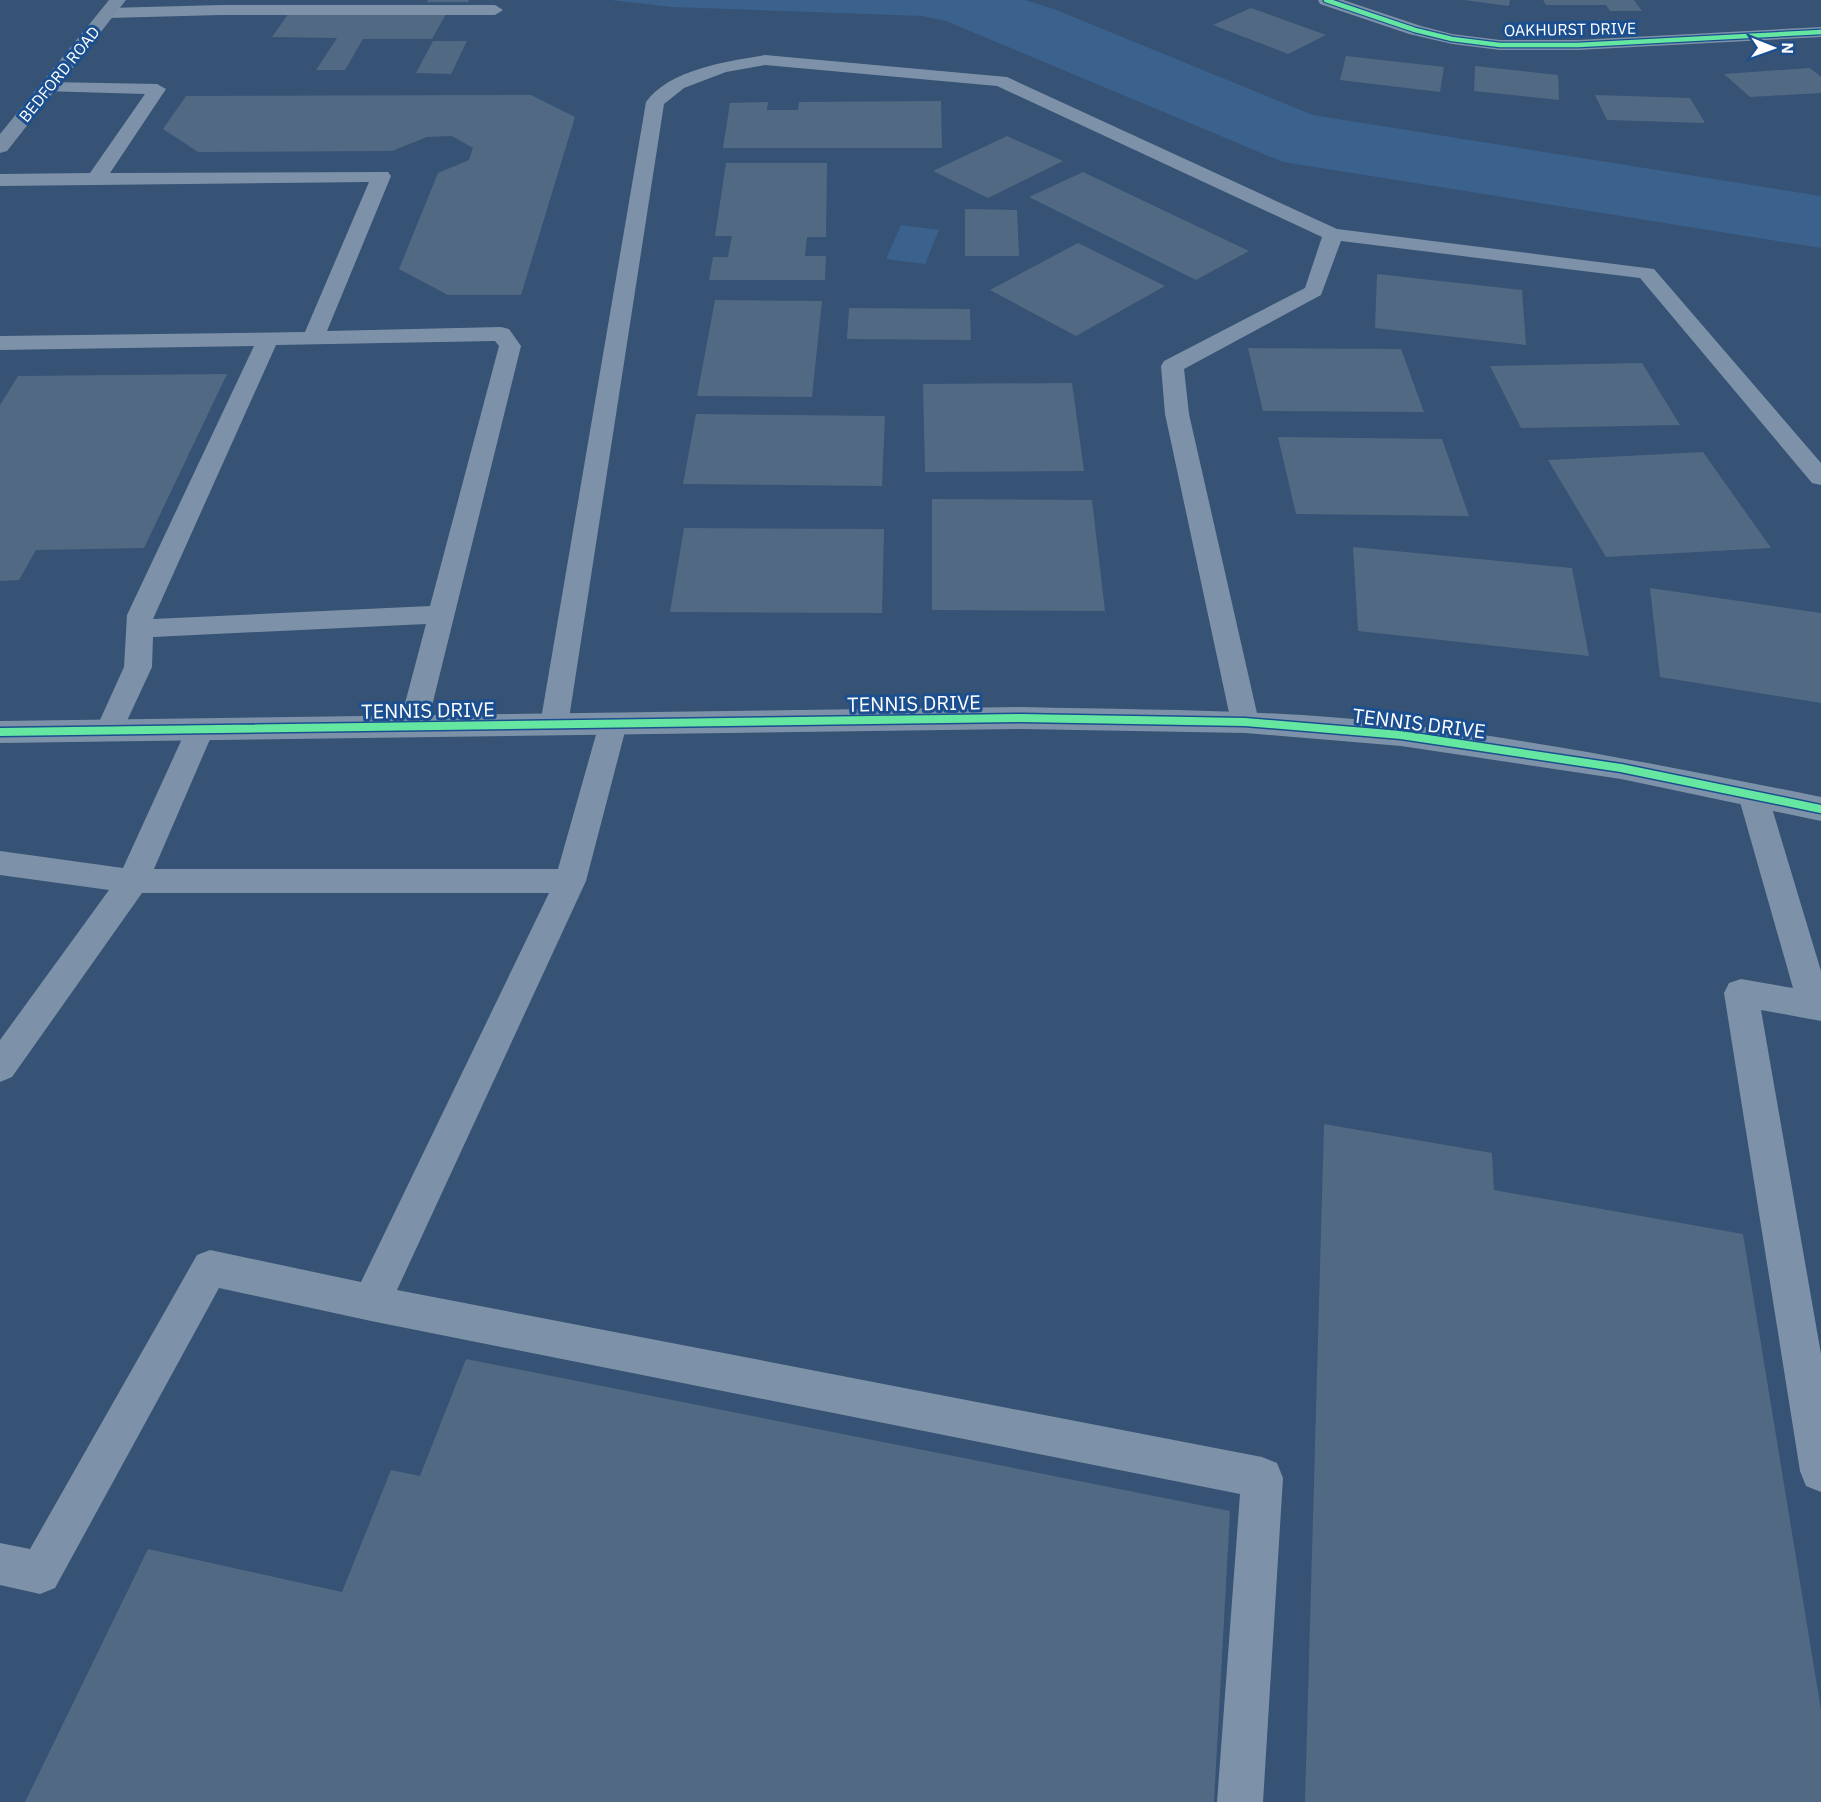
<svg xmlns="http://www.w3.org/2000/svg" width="1821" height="1802" viewBox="0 0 1821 1802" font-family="'IBM Plex Sans',sans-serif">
<rect width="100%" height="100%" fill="#365274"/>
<path fill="#3b618d" d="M610,0H1025L1054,9L1313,115L1821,196V248L1283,162L946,21L922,16L672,7Z
M901,225L939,230L925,264L886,259Z"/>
<path fill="#526984" d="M428,0H469L468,2H427Z
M1464,0H1510L1509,6Z
M1543,0H1634L1642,11H1610L1606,5H1546Z
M1251,8L1326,35L1288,54L1213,25Z
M289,13L446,14L432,39H363L345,70H316L337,38L272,37Z
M433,41H467L451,74L416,73Z
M1346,56L1444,67L1440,92L1340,80Z
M1475,66L1558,75L1559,100L1474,91Z
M1810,68L1821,77V93L1750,97L1724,74Z
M531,95L575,117L521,295H448L399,269L438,173L469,160L473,148L452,136L427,137L392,151L198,152L163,129L186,96Z
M1595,95L1690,98L1705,123L1607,120Z
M941,101L942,148H723L730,103L768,102L767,110H798L799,102Z
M1007,136L1063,161L988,198L933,171Z
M726,163H827L826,237H807L805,256H826L825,280H709L713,257H728L732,236H715Z
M1083,172L1249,251L1196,280L1029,197Z
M965,209L1017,210L1019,256H965Z
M1078,243L1165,286L1076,336L990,290Z
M1377,274L1522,290L1526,345L1375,328Z
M715,300L822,301L812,397L697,396Z
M849,308L970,309L971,340L847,339Z
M1248,348L1401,349L1424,412L1263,411Z
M1642,363L1680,425L1521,428L1490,366Z
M227,374L144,548L36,550L19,580L0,581V405L18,376Z
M1072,383L1084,471L925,472L923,384Z
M696,414L885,416L882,486L683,484Z
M1278,437L1442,439L1469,516L1296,514Z
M1703,452L1771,548L1606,557L1548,460Z
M932,499L1092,500L1105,611L932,610Z
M684,528L884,529L882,613L670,612Z
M1353,547L1572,568L1589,656L1358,631Z
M1650,588L1821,613V703L1660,677Z
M1324,1124L1492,1153L1494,1190L1743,1234L1821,1710V1802H1305Z
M466,1359L1230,1511L1214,1802H25L148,1549L342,1592L391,1470L420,1476Z"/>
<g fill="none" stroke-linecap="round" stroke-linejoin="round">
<path fill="#7d92a8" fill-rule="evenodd" d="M221,5H495L503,10L495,15H221L108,18L100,13L108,8Z
M765,55L1007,77L1337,229L1654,269L1821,463V485L1812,483L1640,278L1341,241L1321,295L1184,369L1189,414L1259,722L1255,729L1245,732L1235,729L1231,722L1165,414L1161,366L1164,361L1305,288L1322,237L997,86L765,65L726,72L684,88L664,104L568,725L564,732L554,735L544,732L540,725L646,102C669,69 729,61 765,55Z
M48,82L157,84L166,89L110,173L388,172L391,176L327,331L501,327L509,329L521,346L427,726L423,733L413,736L403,733L399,726L426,624L153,637L152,667L119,738L109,741L99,738L95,731L124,667L127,615L254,346L0,350V336L305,332L369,182L0,186V174L90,173L145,94L42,91L39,87L42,83ZM495,341L499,346L430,606L153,619L276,345Z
M613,714L623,717L627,724L586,881L397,1290L1262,1457L1277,1463L1283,1478L1263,1802H1217L1240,1494L371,1321L219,1288L55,1588L40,1594L0,1585V1543L30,1549L197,1255L210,1250L361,1282L549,893H142L12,1077L0,1082V1040L109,890L0,875V851L123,868L186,730L190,723L200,720L210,723L214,730L154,869H558L599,724L603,717Z
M1753,784L1764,787L1768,795L1821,971V1021L1761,1010L1821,1354V1492L1806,1486L1800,1471L1724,993L1729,983L1741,979L1793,988L1738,795L1742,787Z"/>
<path fill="#7d92a8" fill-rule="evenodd" d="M1318,0H1343L1421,26L1452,34L1500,40H1578L1821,27V37L1578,50H1500L1452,44L1409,34L1320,4Z
M1021,707C1148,710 1275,709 1401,724C1542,741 1682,769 1821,797V821L1621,779L1401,746L1245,733L1021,729L0,743V721Z"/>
<path fill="#798da4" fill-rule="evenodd" d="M109,0H126L7,151L0,153V134Z"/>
<g stroke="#1b4f8f" stroke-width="7">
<path id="cycleway-far1" d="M1326,0L1415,30L1452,39L1500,45H1578L1821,32"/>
</g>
<g stroke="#1b4f8f" stroke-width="11">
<path id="cycleway" d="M0,732L1021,718L1245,722L1401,735L1621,768L1821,809"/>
</g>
<use href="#cycleway-far1" stroke="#66e7a1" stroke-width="4.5"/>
<use href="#cycleway" stroke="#66e7a1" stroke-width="8"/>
</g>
<g text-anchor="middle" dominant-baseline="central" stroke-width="6" stroke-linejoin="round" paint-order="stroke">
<g font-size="16" fill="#fff" stroke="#1b4f8f">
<text transform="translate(1570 29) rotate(-1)">OAKHURST DRIVE</text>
<text transform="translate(59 74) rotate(-51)">BEDFORD ROAD</text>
</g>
<g font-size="20" fill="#fff" stroke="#1b4f8f">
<text transform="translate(914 703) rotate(-1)">TENNIS DRIVE</text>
<text transform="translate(428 710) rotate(-1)">TENNIS DRIVE</text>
<text transform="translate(1419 723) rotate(7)">TENNIS DRIVE</text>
</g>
</g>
<g transform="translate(1773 48) rotate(91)" stroke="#1b4f8f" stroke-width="4.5" paint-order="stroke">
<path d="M0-4.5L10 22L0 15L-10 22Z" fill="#ffffff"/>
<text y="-9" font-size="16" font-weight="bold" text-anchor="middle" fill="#ffffff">N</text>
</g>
</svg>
